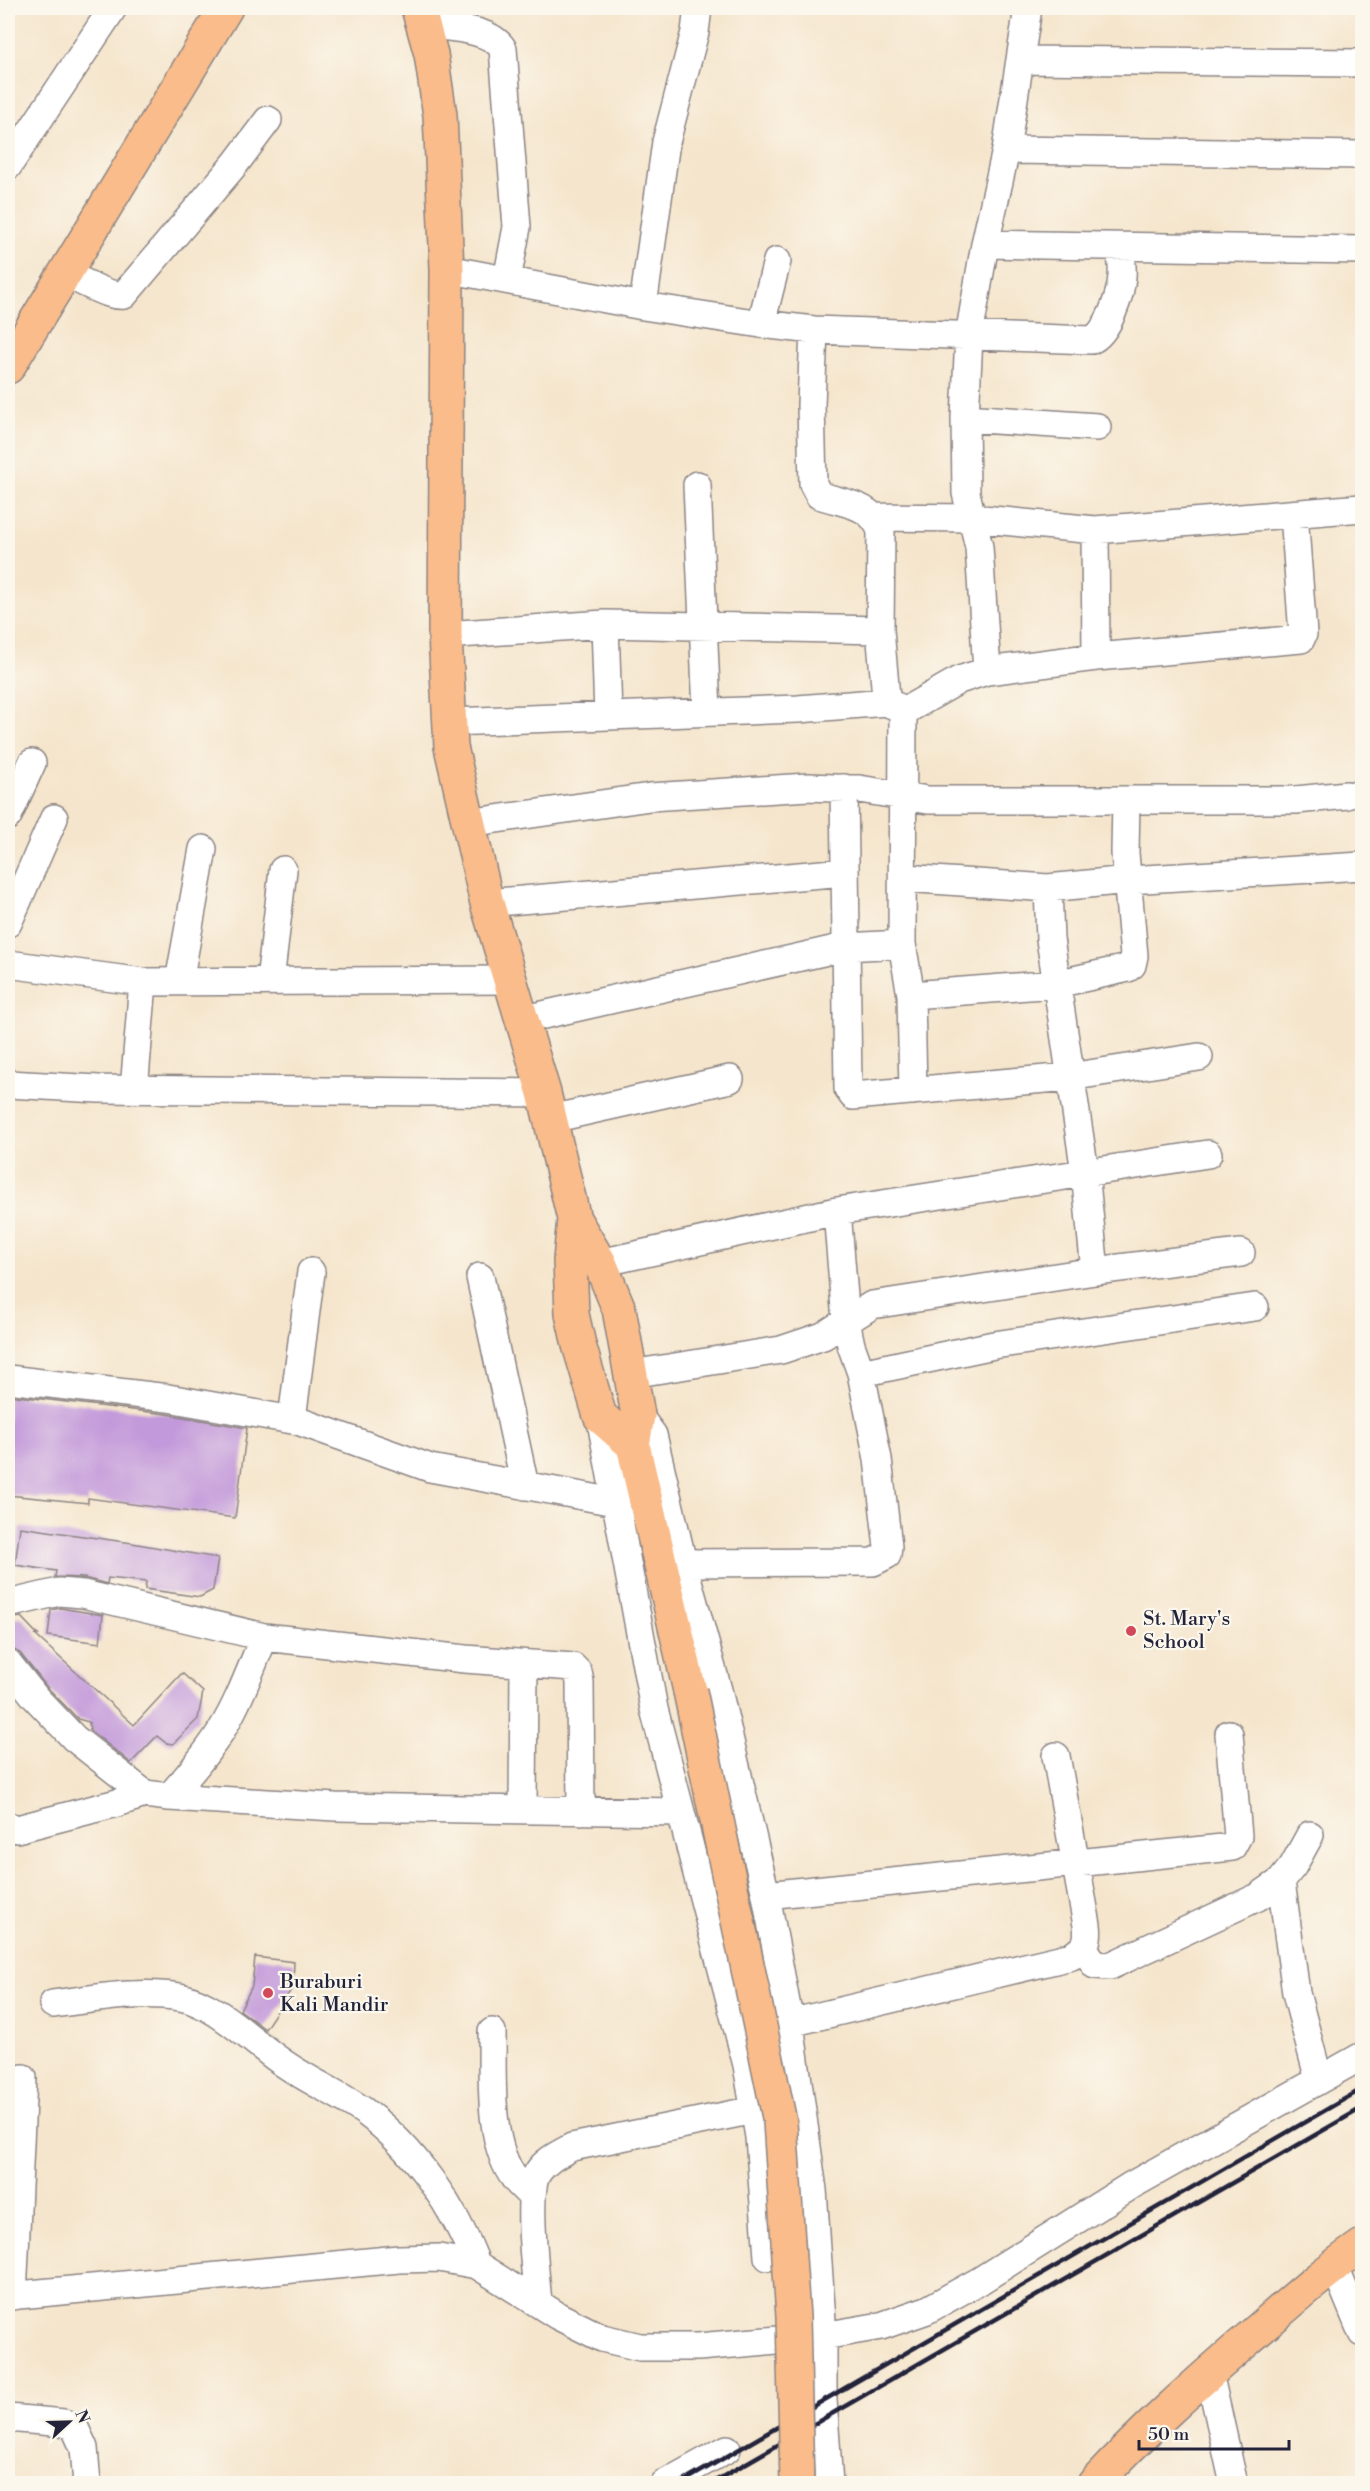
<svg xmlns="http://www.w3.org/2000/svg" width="1370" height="2491" viewBox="0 0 1370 2491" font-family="'Libre Bodoni',serif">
<rect width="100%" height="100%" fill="#fbf7ec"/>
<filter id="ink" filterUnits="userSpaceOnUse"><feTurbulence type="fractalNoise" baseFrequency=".0167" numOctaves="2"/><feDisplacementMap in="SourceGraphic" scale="12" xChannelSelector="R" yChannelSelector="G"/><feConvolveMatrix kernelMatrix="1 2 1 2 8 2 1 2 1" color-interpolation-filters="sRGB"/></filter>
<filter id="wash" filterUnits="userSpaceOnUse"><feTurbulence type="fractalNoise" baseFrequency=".008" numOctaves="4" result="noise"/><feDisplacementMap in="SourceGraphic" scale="24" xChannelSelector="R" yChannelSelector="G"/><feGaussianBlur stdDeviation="1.35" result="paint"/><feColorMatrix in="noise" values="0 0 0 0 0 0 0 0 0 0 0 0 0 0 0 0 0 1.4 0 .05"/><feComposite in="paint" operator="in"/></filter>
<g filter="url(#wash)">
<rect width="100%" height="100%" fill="#f5e5cc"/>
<g id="blocks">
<path fill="#c299da" d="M8,1395L166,1414L247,1428L235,1518L88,1498V1503L8,1495Z
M20,1527L132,1543L218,1558L213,1590L200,1597L145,1589L146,1582L108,1578L107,1584L84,1578L55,1577L56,1571L15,1565Z
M60,1608L103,1615L100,1643L48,1636L51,1610Z
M21,1617L38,1635L34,1634L134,1725L182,1673L203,1692L198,1719L173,1744L166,1743L157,1736L131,1763L90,1730L89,1722L78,1719L47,1687L20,1653L8,1648V1619Z
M255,1957L294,1962L293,1987L265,2029L240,2010L252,1986Z"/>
</g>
</g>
<g filter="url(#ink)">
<use href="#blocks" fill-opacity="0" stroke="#8c8484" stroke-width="1.5"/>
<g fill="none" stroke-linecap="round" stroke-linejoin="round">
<g stroke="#8c8484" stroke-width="30">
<path id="minor" d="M422,24C447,28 490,27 503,49L517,227L507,280
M1020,60L1362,63
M1006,150L1362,155
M8,166L113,8
M985,244L1362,250
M447,269L643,306L761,324L814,330L1091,340C1108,334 1121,293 1122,276C1123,267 1121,256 1120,247
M64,273C79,279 109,298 124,295L235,164L268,120
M643,306L666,142L695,32L698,8
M761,324L777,261
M814,330L811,405L813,484L819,495C844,504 871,503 881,531L880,630L886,697L890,704L901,708L903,712L902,944L911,995L913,1091
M965,418L1097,427
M697,485L707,712
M875,517L972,518L1095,530L1362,508
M1095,530L1096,657
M605,624L608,716
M445,635L605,624L880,630
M987,671L979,547L966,493L965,418L969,336L985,244L1006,150L1028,8
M903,712L959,680L987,671L1096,657L1301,639L1303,634L1294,514
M450,722L798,709L887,702
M844,788L848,1089L853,1096L1069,1077L1199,1057
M8,816L32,763
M468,823L650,797L808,787L859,789L928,800H1296L1347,795
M904,878L1048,888L1128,880L1362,866
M1048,888L1050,939L1085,1172L1095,1271
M487,903L845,872
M8,923L54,818
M8,964L143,982L510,980
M270,981L283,870
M179,982L203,849
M911,995L1056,984L1128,968L1132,965L1134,956L1125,853L1126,800
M521,1020L845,947L902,944
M8,1084L99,1089L544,1093
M134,1090L143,982
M551,1119L730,1079
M600,1263L837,1211L1208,1154
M480,1277L525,1486
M861,1373L994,1345L1255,1307
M631,1374L781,1350L823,1336L872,1305L1095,1271L1241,1253
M8,1379L168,1398L298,1421L430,1468L615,1502
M638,1415L653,1435L683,1563L718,1690L766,1895L790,2024L813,2190L823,2336V2400L829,2484
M600,1416L654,1709L747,2065L759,2137L768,2257
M292,1419L311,1272
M683,1563L873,1562L887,1555L888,1547L878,1459L861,1373L851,1345L846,1321L837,1211
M8,1604L59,1592L83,1594L264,1637L465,1659L573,1667L578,1672L580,1682L581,1811
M8,1663L35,1697L74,1738L145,1794
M169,1797C188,1776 206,1755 221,1731C239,1702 251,1668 264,1637
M523,1810L524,1665
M8,1826L17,1829L117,1803L145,1794L169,1797L335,1807L681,1812
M1281,1881L1296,1993L1319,2080
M766,1895L1232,1847L1238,1836L1229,1734
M1084,1948L1095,1965L1110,1966L1258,1897L1281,1881L1293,1866L1310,1835
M53,2004C94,1999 138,1990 180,1997C214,2003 251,2040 279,2060C306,2080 338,2093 365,2112C415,2149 454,2207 477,2265
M773,2027L1072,1956C1086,1947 1089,1941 1087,1925L1056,1756
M492,2032C493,2075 487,2143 515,2179C519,2185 526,2190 531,2196
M1334,2265L1362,2333
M8,2296L399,2259L439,2258L477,2265L558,2316L602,2338L640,2347H698L823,2336L881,2326L927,2310L981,2280L1132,2185L1362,2056
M13,2296L23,2078
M538,2303C536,2277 525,2191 538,2172C546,2160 559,2154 572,2147L754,2110
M1209,2373L1234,2484
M8,2418L64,2423L74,2426L84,2448L87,2484
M664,2484L727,2449"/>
</g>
<g stroke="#8c8484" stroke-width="36">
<path id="major" d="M8,367L226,8
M1094,2484C1142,2432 1195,2385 1248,2339C1285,2307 1321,2274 1362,2246"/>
</g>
<g stroke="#8c8484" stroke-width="36">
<path id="highway" d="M418,8L431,54L440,115L447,269L445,635L451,747L487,903L544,1093L574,1219L600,1263L619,1309L638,1415L633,1445L690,1691
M574,1219L570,1260L572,1314L579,1345L600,1416L633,1445"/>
</g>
<use href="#minor" stroke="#fff" stroke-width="27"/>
<use href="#major" stroke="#f9bc8a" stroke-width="33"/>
<use href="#highway" stroke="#f9bc8a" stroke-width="33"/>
<path stroke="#22223b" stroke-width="4.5" d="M679,2484L1362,2089
M710,2484L1362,2108"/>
<g stroke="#8c8484" stroke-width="36" stroke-linecap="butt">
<path id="highway-bridge" d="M690,1691L780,2122L793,2317L797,2484"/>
</g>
<use href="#highway-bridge" stroke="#f9bc8a" stroke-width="33"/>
</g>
</g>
<g fill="#d1495b" stroke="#fbf7ec" stroke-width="2">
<circle cx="1131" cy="1631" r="6"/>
<circle cx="268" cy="1993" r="6"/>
</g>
<g text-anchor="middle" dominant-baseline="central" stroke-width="4.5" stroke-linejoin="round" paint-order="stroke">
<g font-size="20" fill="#22223b" stroke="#fbf7ec" text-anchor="start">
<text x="1143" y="1619">St. Mary's<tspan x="1143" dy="23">School</tspan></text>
<text x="280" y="1982">Buraburi<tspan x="280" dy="23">Kali Mandir</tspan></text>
</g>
</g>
<rect width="1370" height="2491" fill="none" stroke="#fbf7ec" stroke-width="30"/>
<g transform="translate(69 2422) rotate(68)" stroke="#fbf7ec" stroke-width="4.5" paint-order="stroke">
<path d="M0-4.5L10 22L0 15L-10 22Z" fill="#22223b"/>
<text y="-9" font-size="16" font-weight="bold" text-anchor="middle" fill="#22223b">N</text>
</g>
<path d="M1139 2440v9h150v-9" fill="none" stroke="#22223b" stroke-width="3"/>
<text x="1148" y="2440" font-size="18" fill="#22223b" stroke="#fbf7ec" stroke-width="4.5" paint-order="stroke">50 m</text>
</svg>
